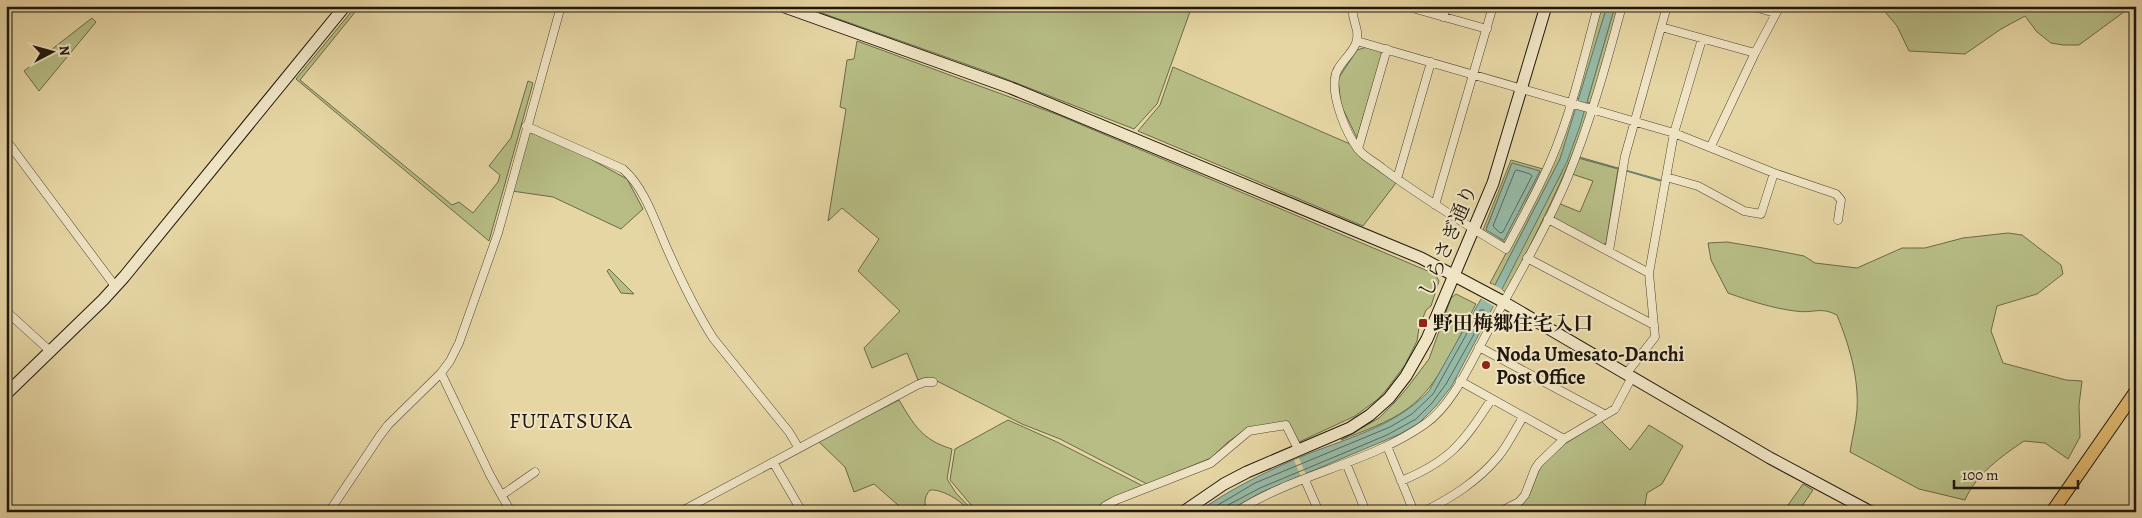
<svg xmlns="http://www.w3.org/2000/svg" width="2142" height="518" viewBox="0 0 2142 518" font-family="Alegreya,'Noto Serif JP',serif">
<rect width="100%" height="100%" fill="#e6d6a4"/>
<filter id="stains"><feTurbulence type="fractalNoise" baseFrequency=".004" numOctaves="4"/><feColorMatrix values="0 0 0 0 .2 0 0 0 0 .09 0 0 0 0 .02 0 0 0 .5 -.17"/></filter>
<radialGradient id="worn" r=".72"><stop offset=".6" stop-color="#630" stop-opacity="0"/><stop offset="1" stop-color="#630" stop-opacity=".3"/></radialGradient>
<path fill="#b7bd85" stroke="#6b6a48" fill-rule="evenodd" d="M356,6H360L300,80L452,205L459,202L473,213L498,182L500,175L489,166L511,138L528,81L533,83L489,241L296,79Z
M802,6H1192L1157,104L1134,129L988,72Z
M1601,6H1607L1580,99L1575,98Z
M1615,6H1619L1591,103L1587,102Z
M1880,6H2132L2079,45H2063L2051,43L2037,32L2025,16L2001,29L1965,54L1909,51L1897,26Z
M92,18L96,22L39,91L24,71Z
M857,41L1056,114L1435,274L1439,281L1431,306L1426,310L1419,328L1417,341L1405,365L1387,389L1378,399L1355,416L1299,442L1288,421L1246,429L1228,442L1211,458L1147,484L1060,439L1022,424L933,379L925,378L918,380L907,353L872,368L864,348L900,311L858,271L879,239L842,208L828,221L846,109L840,107L847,60L854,59Z
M1367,47L1380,51L1382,55L1357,138L1341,105L1338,79L1357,50Z
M1173,67L1350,144L1362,159L1396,183L1363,226L1138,131L1160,105Z
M1572,108L1577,109L1560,159L1495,285L1490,283L1532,205Z
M1584,111L1589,112C1566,175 1537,233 1506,292L1501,289L1561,174Z
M528,133H532L585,156L627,179L643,209L621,229L553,197L512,191Z
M1578,158L1618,169L1606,243L1603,245L1554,218L1553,214L1558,203L1580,212L1593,181L1572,174Z
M1511,160L1543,169L1506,242H1502L1483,230ZM1512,163L1540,171L1504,240H1502L1486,229Z
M2008,233L2022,235L2061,265L2063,274L2037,294L1997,306L1991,331L2003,363L2066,380L2082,381L2079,405L2080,437L2068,459L2045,443L2024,441C2002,456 1976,474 1965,500L1919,489L1850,452C1852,438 1856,424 1857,410C1859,377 1849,345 1837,315C1820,306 1813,314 1795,311C1772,308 1750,301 1728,293L1711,260L1708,243L1727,242L1763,248L1804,256L1815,263L1857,268L1902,248H1925L1963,238Z
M609,269L634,294L621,293L607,271Z
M1456,294L1476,304C1458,338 1439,387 1407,409C1388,423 1363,431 1341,440L1379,418L1396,401L1407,388L1429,359L1451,298Z
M899,400C914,425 922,440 952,449L947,479L956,493L974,512H969C963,501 942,489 930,490C924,497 923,504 929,512H906L874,484L854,492L845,467L818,441Z
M1008,420L1057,442L1143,486L1107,500L1092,512H977L950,480L955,449Z
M1601,421L1630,450L1649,425L1683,446L1662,484L1647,493L1645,505L1649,512H1506L1520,505L1529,496L1541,465L1563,445Z
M1803,484L1813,490L1798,512H1783Z"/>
<path fill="#96b9a6" stroke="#667868" d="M1607,6H1615L1580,126L1567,162L1477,338L1451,387L1436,406L1419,423L1400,434L1262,492L1227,512H1198C1229,490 1263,473 1298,458C1343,439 1394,428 1429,391L1481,299L1495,285L1560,159Z
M1579,157L1661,180L1660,181Z
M1512,163L1540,171L1504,240H1503L1486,230Z"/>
<path fill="#e6d6a4" d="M1492,284L1503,290L1495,307L1480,298Z
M1299,458L1306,475L1301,477L1294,460Z"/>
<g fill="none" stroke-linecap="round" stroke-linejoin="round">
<path stroke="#5a6859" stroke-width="1" d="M1517,170L1530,174L1532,176L1503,232L1500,233L1493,226L1515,171Z
M1206,512L1255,483L1390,427L1412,414L1433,394L1480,310H1484L1473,336L1446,384L1432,403L1416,419L1387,435L1260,488L1228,505L1225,512"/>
<g stroke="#514632" stroke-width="9">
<path id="street" d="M1353,6C1350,19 1361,29 1356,43C1352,55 1336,65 1335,78C1332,99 1346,133 1358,149C1365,158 1374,161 1382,168C1422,198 1464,223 1506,249C1522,219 1538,190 1551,160C1572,111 1584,57 1598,6
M1405,6L1487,29
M1751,6L1775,13
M1443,17L1447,6
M1661,27L1755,53
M1357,41L1674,133L1774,173L1836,194L1841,200L1838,220
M526,126L623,169C646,189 656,225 669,253C682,282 696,311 713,338L789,432L798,447
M6,140L115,286
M1711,146L1755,53L1780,6
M1358,149L1387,49
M1666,177L1698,186L1744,211L1761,214L1774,173
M1397,179L1431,62
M1435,205L1493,6
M1548,219L1649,273
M1609,251L1625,156L1667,6
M1527,258L1654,325
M6,311L50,351
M1479,347L1604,414
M441,373L490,475L511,512
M1626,374L1655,337L1649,273L1674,133L1702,39
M1460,381L1564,439
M1387,446L1414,512
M773,462L802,512
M1346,463L1366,512
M1305,480L1319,512
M1401,481C1450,461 1463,443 1491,400
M502,495L535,472
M329,512L379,437L388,425L441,373L450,361L459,343L498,233L561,6
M680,512L917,385L925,382H933
M1099,512L1105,506L1116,500L1211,463L1249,431L1286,425L1298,449
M1236,512C1294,474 1368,464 1425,424C1453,405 1472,360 1488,331C1515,281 1545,231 1567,179C1590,123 1606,65 1622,6
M1423,512C1451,498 1477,482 1498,457C1508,445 1515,430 1523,417
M1499,512L1519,502L1525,495L1535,469L1539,463L1564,439L1615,409L1632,377"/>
</g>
<g stroke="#1f160c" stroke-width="13">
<path id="secondary" d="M782,6L1011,88L1421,258L1500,300L1770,458L1871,512
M6,394L103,300L124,277L345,6
M1183,512L1224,484L1247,472L1350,428L1370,415L1389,398L1406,376L1427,339L1493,183L1546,6"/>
</g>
<g stroke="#1f160c" stroke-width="14">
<path id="primary" d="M2052,512L2136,391"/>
</g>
<use href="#street" stroke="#efe4c4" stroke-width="8"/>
<use href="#secondary" stroke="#efe4c4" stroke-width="11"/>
<use href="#primary" stroke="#e3bb72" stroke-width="12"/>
</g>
<g fill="#8f2418" stroke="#efe4c4" stroke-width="2">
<rect x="1418" y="318" width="10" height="10" rx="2.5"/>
<circle cx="1486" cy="365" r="5"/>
</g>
<g text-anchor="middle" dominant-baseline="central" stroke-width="4" stroke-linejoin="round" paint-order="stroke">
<g font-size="20" fill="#1f160c" stroke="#efe4c4">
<text transform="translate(1448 241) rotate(-67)">しらさぎ通り</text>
</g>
<g font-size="20" font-weight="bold" fill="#1f160c" stroke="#efe4c4" text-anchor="start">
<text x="1433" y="323">野田梅郷住宅入口</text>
<text x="1496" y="354">Noda Umesato-Danchi<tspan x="1496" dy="23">Post Office</tspan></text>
</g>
<g font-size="22" letter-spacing="1" fill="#1f160c" stroke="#efe4c4">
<text x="571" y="421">FUTATSUKA</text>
</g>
</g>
<rect width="2142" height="518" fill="none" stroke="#e6d6a4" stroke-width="25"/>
<rect x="8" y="8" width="2127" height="503" fill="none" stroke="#1f160c" stroke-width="2.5"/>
<rect x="12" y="12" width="2117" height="493" fill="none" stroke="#1f160c"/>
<g transform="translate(52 52) rotate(84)" stroke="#efe4c4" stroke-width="4" paint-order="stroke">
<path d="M0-4L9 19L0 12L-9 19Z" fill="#1f160c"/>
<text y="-8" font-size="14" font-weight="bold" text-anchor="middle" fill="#1f160c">N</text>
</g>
<path d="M1954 480v8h124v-8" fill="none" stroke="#1f160c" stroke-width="2.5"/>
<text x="1962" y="480" font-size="15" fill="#1f160c" stroke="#efe4c4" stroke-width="4" paint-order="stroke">100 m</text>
<rect width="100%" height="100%" filter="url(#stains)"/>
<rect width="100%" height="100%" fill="url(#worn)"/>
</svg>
